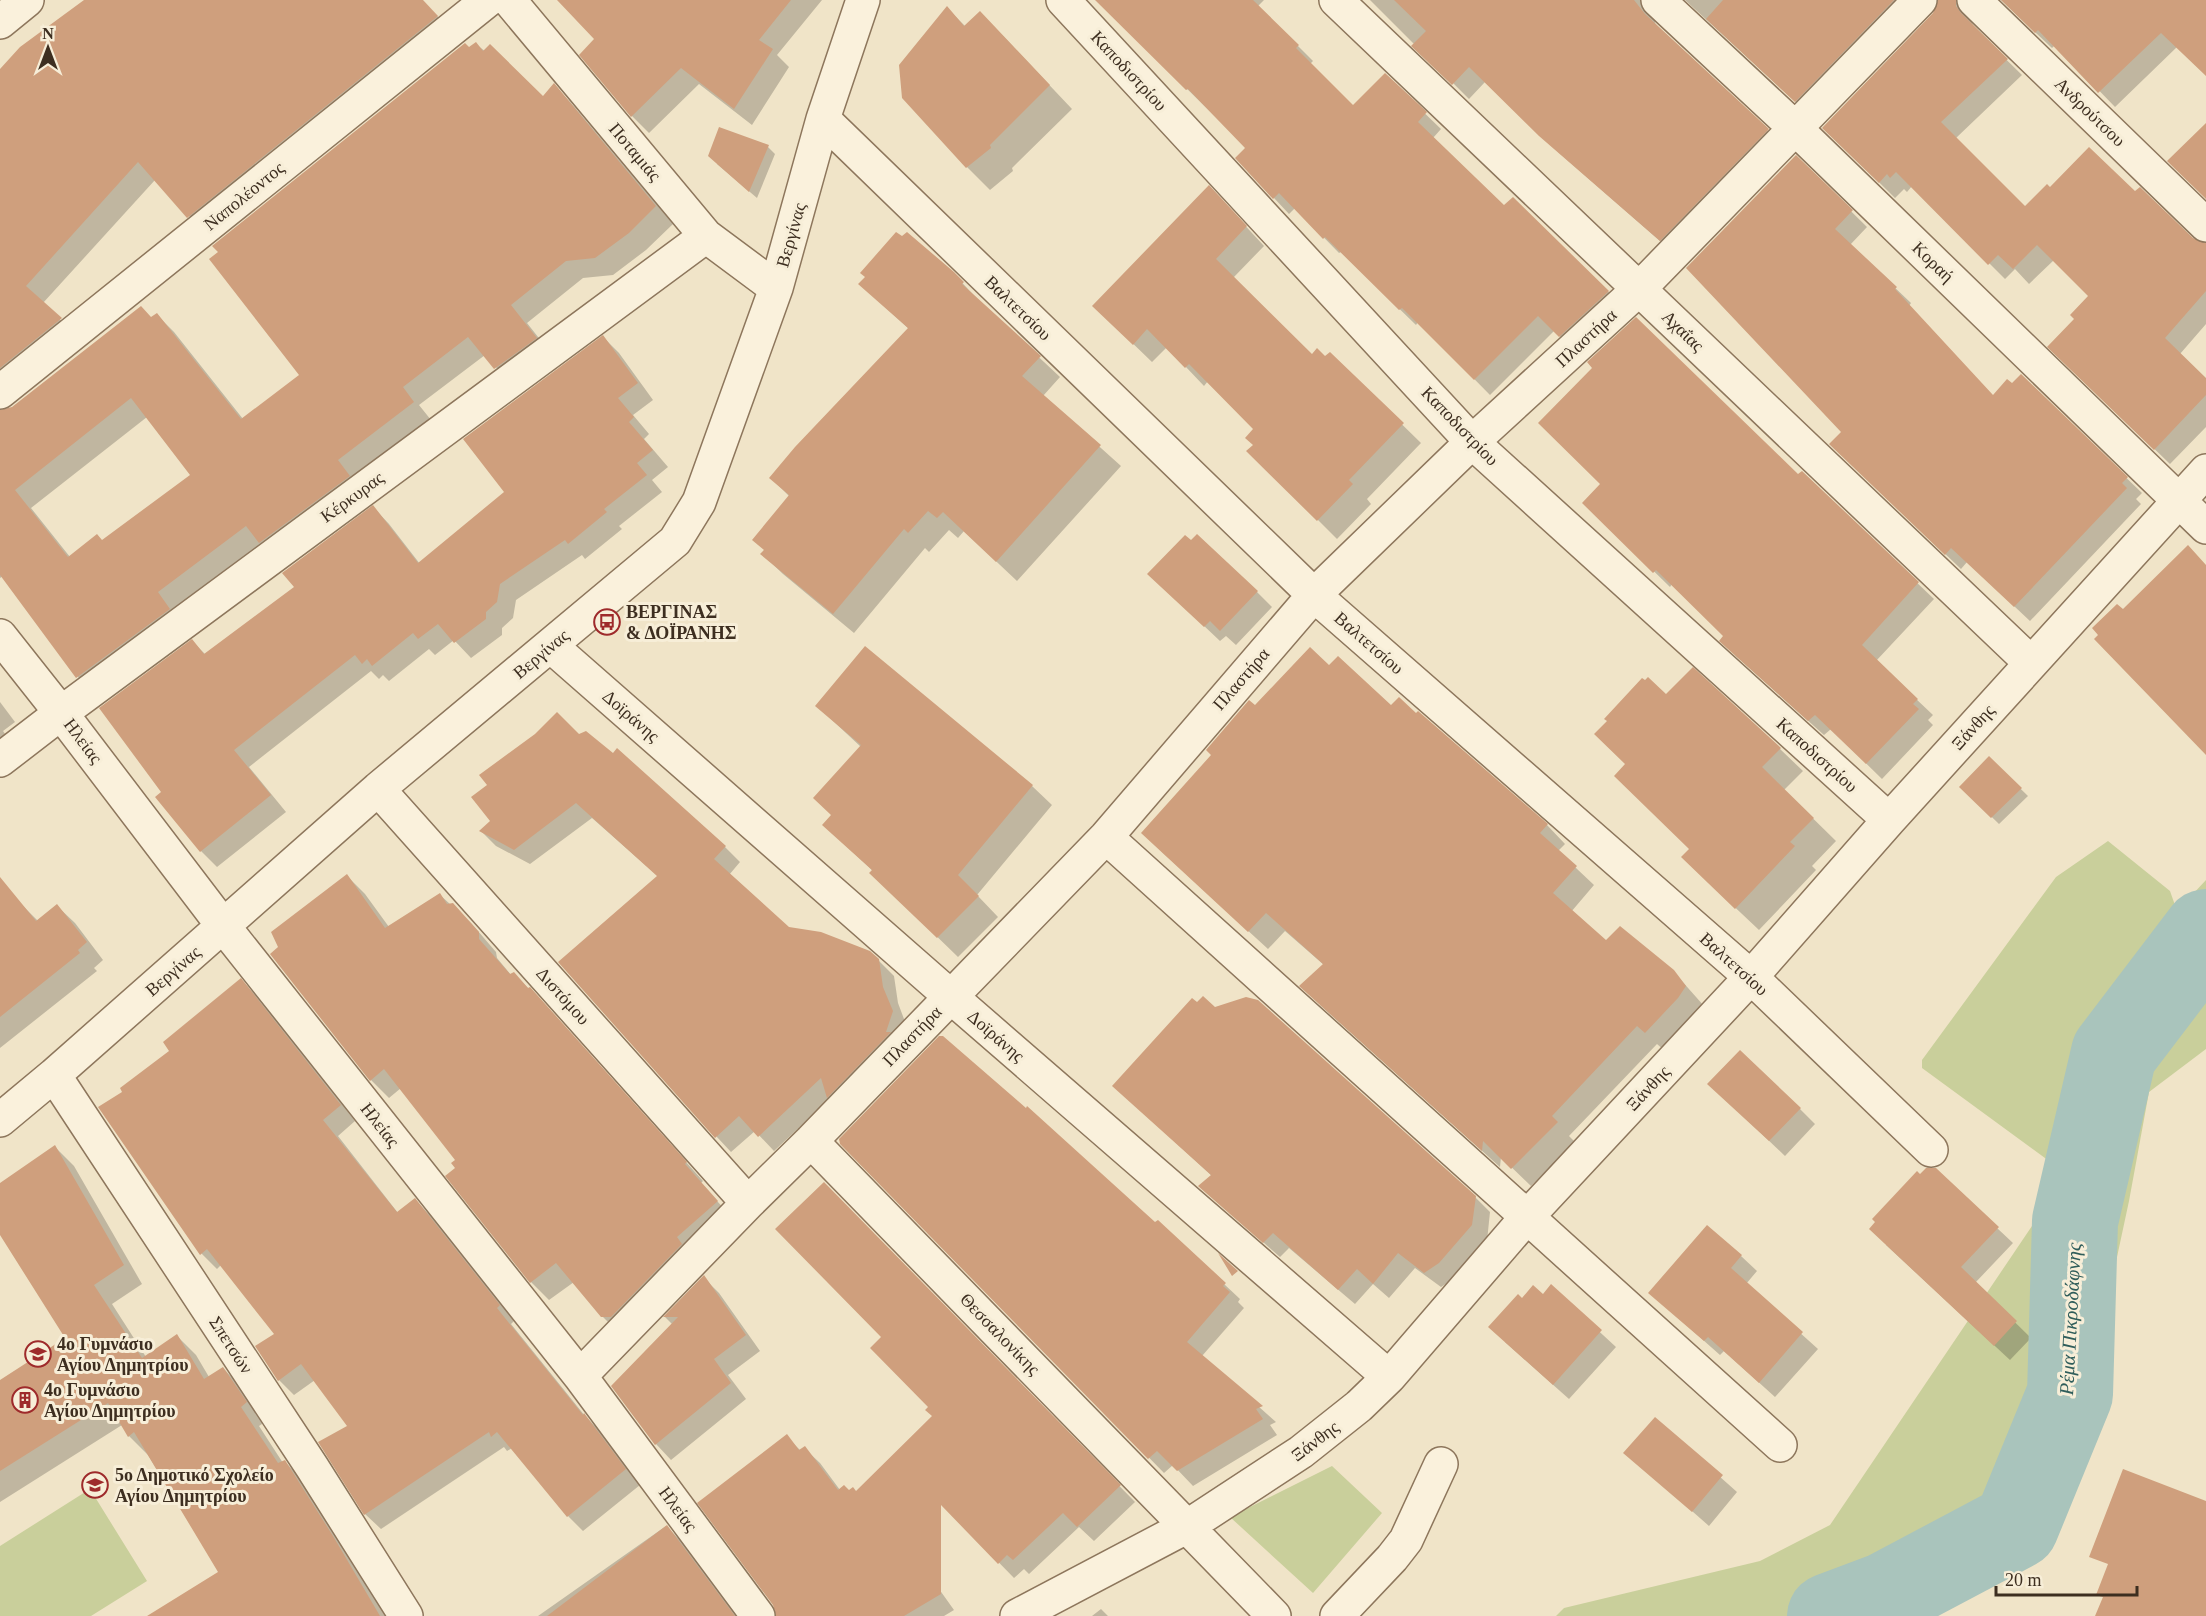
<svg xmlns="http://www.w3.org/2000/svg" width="2206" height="1616" viewBox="0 0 2206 1616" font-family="Georgia,serif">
<rect width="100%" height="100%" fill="#f0e4c8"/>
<path fill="#c9cf9b" d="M2108,841L2170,891L2177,911L2206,880V1049L2149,1092L2129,1201L2058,1533L1913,1616H1556L1564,1608L1760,1561L1830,1525L2055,1192L2060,1169L1922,1068V1060L2056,877Z
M1332,1466L1382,1513L1313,1593L1230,1517Z
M90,1489L147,1581L91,1616H0V1546Z"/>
<path fill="#0003" fill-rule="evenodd" d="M87,0H421L455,34L206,234L155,180L43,303L78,337L0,402V71Z
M559,0H822L777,55L789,67L752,125L699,84L649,133L632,116L581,55L596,39Z
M1105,0H1264L1258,6L1313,61L1310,64L1353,107L1385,75L1441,129L1433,138L1504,207L1513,199L1624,307L1576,351L1554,331L1490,395L1418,322L1416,325L1341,252L1339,253L1295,208L1289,214L1274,198L1237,158L1247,148L1101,4Z
M1370,0H1664L1655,13V23L1659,28L1783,145L1676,255L1557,151L1485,82L1469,99Z
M1685,0H1926L1811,116Z
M1940,0H1980L1971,11V21L1975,29L2022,75L1956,138L2025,208L2050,189L2135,193L2192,240L2206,245V324L2180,354L2206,380V427L2170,464L2049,347L2076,319L2090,296L2054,260L2029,284L2015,269L2005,279L1912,186L1907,192L1904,189L1895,198L1824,128L1935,13Z
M2001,0H2206V75L2177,47L2115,107L2055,45L2052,48Z
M948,9L966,27L1003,36L1072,109L1012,168L1013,171L990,190L967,167Z
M476,44L543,98L554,86L571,103L673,224L646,250L613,275L583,278L527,323L553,356L513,386L485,355L419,405L431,420L95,695L78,677L3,576L0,578V412L13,408L157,315L174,332L243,419L301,375L469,49ZM147,417L192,475L103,542L70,557L31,508Z
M768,147L775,154L757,198L717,164Z
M1796,157L1867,227L1850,245L1911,303L1909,306L1993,396L2012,385L2021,376L2142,493L2136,499L2141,504L2030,621L1967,562L1961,569L1846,459Z
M1227,206L1264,246L1233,278L1312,356L1325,358L1330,354L1421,443L1367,499L1371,504L1337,539L1249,451L1255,445V429L1208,381L1204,386L1167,347L1152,362L1094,306Z
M953,273L982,304L1060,377L1043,396L1121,466L1017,581L964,531L958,538L949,530L929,552L925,548L854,633L783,574L762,554L790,497L771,478L909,329L860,284Z
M603,337L619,353L653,400L633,415L649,434L644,439L668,467L652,480L662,492L619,526L622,529L585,559L582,555L516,600L513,618L502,628V635L471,658L454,640L435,655L429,649L389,681L383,675L379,679L371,671L249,767L286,812L217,867L201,851L163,792L192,641L206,655L296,588L373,507L389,524L420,564L506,492Z
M1802,473L1934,599L1876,661L1933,715L1928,720L1933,725L1882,779L1831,729L1824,735L1736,656L1725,636L1672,584L1670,587L1584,503L1798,476Z
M1191,543L1257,592L1272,607L1236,645L1226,636L1220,641L1165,589Z
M1329,668L1391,708L1416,715L1418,713L1547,825L1565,844L1558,851L1594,885L1571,912L1606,942L1673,971L1704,1006L1665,1051L1657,1044L1569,1136L1575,1142L1531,1186L1501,1157L1500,1167L1320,1005L1324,965L1285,931L1268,949L1161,851L1255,707Z
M1666,697L1780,749L1803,771L1784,790L1836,841L1812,866L1816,870L1759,930L1706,880L1691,849L1627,765Z
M0,702L15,722L3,731L8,738L0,744Z
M817,706L1032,786L1052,805L977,895L998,917L958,957L891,892L873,871L844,844L861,747Z
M579,735L613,755L618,750L725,847L740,862L729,875L788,928L878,960L894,976L898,1003L907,1027L774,1151L755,1131L731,1152L716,1136L659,877L592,818L530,864L496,846L481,831Z
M1989,758L2028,796L1999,824L1961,787Z
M347,876L365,894L389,927L440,895L471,923L496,952L497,958L511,975L514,974L547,1007L703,1181L701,1183L734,1220L621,1335L602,1316L574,1282L549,1300L531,1282L457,1168V1160L401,1088L389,1098L371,1080L272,955Z
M18,901L38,921L57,906L75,923L103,960L94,968L97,971L0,1048V916Z
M241,980L256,995L355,1121L338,1136L398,1213L415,1200L430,1215L514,1321L511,1324L585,1416L599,1430L640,1485L583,1531L568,1516L512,1448L507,1451L504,1447L381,1529L365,1514L350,1427L315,1380L294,1395L279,1380L277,1335L221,1265L217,1269L202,1254L100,1108L125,1092L171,1051Z
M1197,1004L1215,1009L1475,1197L1490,1212L1487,1241L1455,1278L1441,1287L1415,1268L1389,1298L1373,1284L1355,1304L1289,1248L1280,1257L1200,1186L1212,1176L1114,1086Z
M1725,1099L1800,1109L1815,1124L1785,1156Z
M841,1143L1155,1224L1158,1222L1240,1299L1238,1302L1244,1308L1202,1356L1276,1422L1270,1425L1277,1435L1193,1486L1173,1465L1164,1473Z
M55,1147L74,1166L142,1284L112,1304L146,1357L177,1336L196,1355L209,1377L223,1368L242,1388L265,1422L259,1426L283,1463L285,1462L304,1481L387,1616H150L220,1573L148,1455L129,1436L122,1425L0,1502V1382L67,1338L0,1233V1193Z
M1935,1170L2013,1243L1975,1283L2031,1338L2010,1360L1886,1245L1920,1177Z
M824,1184L1135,1502L1094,1541L1079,1527L1029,1574L1024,1569L1014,1578L894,1455L934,1417L930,1407L883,1337Z
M1741,1256L1757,1271L1746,1284L1818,1349L1775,1397L1724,1351L1720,1355L1650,1293Z
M704,1278L719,1293L760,1351L728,1375L746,1399L671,1460L656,1444L613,1386L673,1325L665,1317Z
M1551,1287L1616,1347L1569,1399L1505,1342L1522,1300L1543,1296Z
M1655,1419L1737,1492L1709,1526L1626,1453Z
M786,1436L801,1451L804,1448L820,1463L840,1490L856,1493L877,1502L954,1610L944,1616H778Z
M666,1526L681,1541L737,1616H538Z
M1101,1609L1108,1616H1092Z"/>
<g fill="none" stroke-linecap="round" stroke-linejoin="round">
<path stroke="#a9c4bc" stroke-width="86" d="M1830,1616L1886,1595L2016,1526L2070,1394L2075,1221L2114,1053L2206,932"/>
</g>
<path fill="#cf9f7d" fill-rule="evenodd" d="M84,0H423L438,16L187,218L138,162L26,286L62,318L0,368V69L20,47Z
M557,0H791L759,40L773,49L734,109L681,68L631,117L579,55L594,39Z
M1095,0H1253L1299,45L1296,48L1353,105L1385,73L1427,112L1418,122L1504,205L1513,197L1609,291L1559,337L1538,316L1474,380L1402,308L1399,310L1325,237L1323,239L1279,193L1273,199L1235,158L1245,148L1188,89L1186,90Z
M1394,0H1634L1645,14L1769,129L1660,241L1539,136L1469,67L1452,85L1411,46L1426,31Z
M1723,0H1894L1795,102L1706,19Z
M1938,0H1956V6L1961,13L2008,59L1941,122L2025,206L2047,184L2050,187L2089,147L2135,191L2140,187L2193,238L2206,243V291L2165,338L2206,378V395L2154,450L2047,347L2074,319L2070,315L2088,296L2037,245L2013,269L1998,255L1988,265L1896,172L1890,178L1887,174L1879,183L1822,128L1933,13Z
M2001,0H2206V76L2161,33L2098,93L2038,30L2035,33Z
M947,6L964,26L980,11L1050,85L990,145L991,148L966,168L902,98L899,65Z
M476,42L483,51L490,44L543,96L554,83L656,206L629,233L595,258L566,261L511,305L537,338L494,369L468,337L403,387L414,402L338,460L350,476L259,543L246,526L158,592L170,609L76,678L0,575V410L12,407L141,306L151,317L157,313L241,419L299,375L209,259L218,252L212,246L465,43L469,47ZM131,398L190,475L102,540L97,534L68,557L15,490Z
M2206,123V199L2167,161Z
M719,127L769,145L749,192L708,156Z
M1796,155L1853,210L1835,229L1897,287L1895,289L1993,395L2007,379L2012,383L2021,374L2128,477L2122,483L2127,488L2014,607L1951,548L1945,555L1829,444L1841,432L1686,268Z
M1209,185L1247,226L1216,259L1312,354L1317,348L1325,356L1330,352L1404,423L1349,480L1353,484L1317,521L1246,451L1253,445L1245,438L1253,429L1189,364L1185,368L1147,329L1133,345L1092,306Z
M896,232L902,236L907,232L954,272L964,282L962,284L1041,356L1022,376L1101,445L996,562L943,512L937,518L928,511L908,533L904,529L833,614L760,554L764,550L752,540L789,495L769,478L795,447L908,328L858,284L865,277L860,273Z
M1636,317L1798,474L1802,471L1919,582L1862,645L1918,699L1913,704L1919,709L1866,764L1815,715L1808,721L1719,641L1723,636L1656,570L1653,573L1582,503L1600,484L1538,423L1592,368L1587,362Z
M603,335L638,383L618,398L634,417L629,422L653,450L637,463L647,475L604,509L607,512L568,544L565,540L500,584L497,602L486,612V619L454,643L438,624L418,639L413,633L372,666L367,659L362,664L355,655L234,750L271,795L200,852L155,797L161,792L99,708L192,639L204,654L294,587L282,573L373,505L418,563L504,492L463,439Z
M1197,534L1258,591L1220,631L1210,621L1204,627L1147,574L1185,535L1191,540Z
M2188,545L2206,565V755L2094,639L2098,635L2092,628L2117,604L2123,609Z
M865,646L1033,785L958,875L979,896L937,938L869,873L872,870L822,825L831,815L813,798L861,745L815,706Z
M1310,647L1329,665L1338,656L1391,705L1399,697L1416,713L1418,711L1548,824L1540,833L1577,866L1553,893L1606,940L1620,926L1674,970L1686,986L1678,998L1645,1033L1637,1026L1552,1116L1558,1122L1511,1169L1483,1141L1482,1151L1299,986L1323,964L1266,913L1248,932L1141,833L1211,755L1206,750L1249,700L1255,705Z
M1693,667L1781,748L1762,767L1814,818L1790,842L1795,846L1735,909L1681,857L1689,849L1614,776L1625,764L1594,734L1607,721L1604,719L1642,678L1645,680L1648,677L1666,694Z
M557,712L579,734L586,731L613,753L617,748L726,846L714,859L789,927L821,932L870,951L879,959L883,987L893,1011L886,1032H891L827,1098L821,1078L758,1137L739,1116L715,1138L558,962L657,876L576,803L514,850L479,831L490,821L471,797L487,785L479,775L535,734Z
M1989,756L2022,788L1991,818L1959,787Z
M347,874L385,928L440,893L447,904L453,903L479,932V939L510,974L514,972L528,988L530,987L687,1162L685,1164L718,1201L677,1237L682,1244L611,1317H601L556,1263L530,1283L445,1176L455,1168L451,1163L455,1160L384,1069L370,1081L270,954L278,947L271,932Z
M0,877L36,921L57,904L87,942L78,950L80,953L0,1017Z
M241,978L341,1105L323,1120L397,1212L415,1198L500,1305L497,1308L583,1415L584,1413L626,1469L567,1517L497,1432L491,1437L489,1432L364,1515L318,1442L347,1426L301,1364L278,1381L255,1346L274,1334L207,1249L200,1255L98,1107L122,1092L120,1088L169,1051L163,1042Z
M1203,996L1215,1007L1246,997L1258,1000L1476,1196L1472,1225L1439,1263L1424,1273L1398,1253L1373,1284L1357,1269L1338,1290L1273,1233L1263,1243L1198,1186L1211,1175L1112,1086L1192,998L1197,1002Z
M939,1036H943L1026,1108L1027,1106L1155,1222L1158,1220L1226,1283L1223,1286L1230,1292L1187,1342L1263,1406L1256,1409L1263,1419L1177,1471L1157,1451L1148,1459L840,1144L839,1139Z
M1740,1050L1801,1108L1769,1141L1707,1084Z
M55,1145L124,1265L94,1285L142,1358L177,1334L204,1379L223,1367L247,1402L241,1407L278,1463L285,1460L333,1536L380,1616H147L218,1572L134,1432L128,1437L108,1403L0,1471V1380L65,1338L0,1235V1183Z
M1926,1168H1936L1999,1227L1961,1267L2017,1321L1994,1346L1869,1229L1875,1222L1872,1219L1917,1171L1920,1174Z
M824,1182L1121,1485L1077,1527L1063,1513L1013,1560L1007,1555L998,1564L941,1505V1594L904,1616H776L773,1605L697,1503L787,1434L799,1450L805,1446L838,1490L844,1485L849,1490L853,1487L856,1491L932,1416L925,1410L928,1407L870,1348L881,1337L775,1229Z
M1707,1225L1742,1255L1731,1268L1803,1332L1759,1383L1708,1337L1704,1341L1648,1293Z
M1218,1253L1238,1271L1232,1276Z
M704,1275L746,1335L714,1359L731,1383L655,1445L611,1386L678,1317H663Z
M1551,1284L1602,1330L1553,1385L1488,1327L1518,1294L1522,1298L1533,1285L1543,1294Z
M1655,1417L1723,1475L1692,1512L1623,1453Z
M2123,1469L2206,1501V1616H2095L2103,1597L2096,1595L2108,1564L2089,1557Z
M667,1525L735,1616H547Z"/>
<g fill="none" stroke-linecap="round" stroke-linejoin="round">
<g stroke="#8d765c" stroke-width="36">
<path id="minor" d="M509,0L706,236L776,288
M1063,0L1472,442L1889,820
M1336,0L2031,663
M1658,0L1795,128L2206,527
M1974,0L2206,225
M0,22L27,0
M823,119L1314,595L1751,977L1931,1150
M0,392L488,0
M0,636L61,713L224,927L580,1376L758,1616
M551,646L950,996L1389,1377
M0,760L61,713L706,236
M378,789L748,1203
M1106,837L1780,1445
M54,1075L312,1467L406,1616
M0,1120L54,1075L378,789L675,541L699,502L776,288L823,119L863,0
M811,1141L1274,1616
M580,1376L748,1203L811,1141L1106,837L1314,595L1472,442L1639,289L1920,0
M1017,1616L1188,1526L1301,1452L1359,1406L1389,1377L1526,1218L1751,977L1889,820L2206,471
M1337,1616L1392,1558L1406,1540L1441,1464"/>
</g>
<use href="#minor" stroke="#faf1dc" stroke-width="33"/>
</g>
<defs>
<g id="bus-ring" transform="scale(1.35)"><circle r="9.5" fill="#f7eed8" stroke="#9e2a2b" stroke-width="1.5"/><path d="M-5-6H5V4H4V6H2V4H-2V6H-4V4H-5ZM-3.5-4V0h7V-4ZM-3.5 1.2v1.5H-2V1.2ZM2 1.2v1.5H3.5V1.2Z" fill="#9e2a2b"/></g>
<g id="school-ring" transform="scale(1.35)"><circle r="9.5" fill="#f7eed8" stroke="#9e2a2b" stroke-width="1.5"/><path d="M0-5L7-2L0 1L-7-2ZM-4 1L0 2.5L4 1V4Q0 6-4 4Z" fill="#9e2a2b"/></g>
<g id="building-ring" transform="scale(1.35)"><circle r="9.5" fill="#f7eed8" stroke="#9e2a2b" stroke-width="1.5"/><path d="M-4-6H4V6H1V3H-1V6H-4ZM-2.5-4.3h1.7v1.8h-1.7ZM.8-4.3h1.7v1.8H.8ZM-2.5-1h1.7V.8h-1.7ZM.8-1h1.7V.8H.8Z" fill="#9e2a2b"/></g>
</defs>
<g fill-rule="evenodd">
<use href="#bus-ring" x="607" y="622"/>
<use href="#school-ring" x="38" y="1354"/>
<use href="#building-ring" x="25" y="1400"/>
<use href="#school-ring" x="95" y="1485"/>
</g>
<g text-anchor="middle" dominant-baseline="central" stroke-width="6" stroke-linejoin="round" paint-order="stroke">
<g font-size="18" fill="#3d2e20" stroke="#f7eed8">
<text transform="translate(1129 71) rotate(47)">Καποδιστρίου</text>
<text transform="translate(2090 112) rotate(44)">Ανδρούτσου</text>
<text transform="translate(635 152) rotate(50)">Ποταμιάς</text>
<text transform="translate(244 196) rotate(-39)">Ναπολέοντος</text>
<text transform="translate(791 235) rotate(-74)">Βεργίνας</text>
<text transform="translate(1933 262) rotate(44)">Κοραή</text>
<text transform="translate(1018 308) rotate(44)">Βαλτετσίου</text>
<text transform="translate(1683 331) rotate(44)">Αχαΐας</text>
<text transform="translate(1586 338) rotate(-43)">Πλαστήρα</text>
<text transform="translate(1460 426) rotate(46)">Καποδιστρίου</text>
<text transform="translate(352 497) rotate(-36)">Κέρκυρας</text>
<text transform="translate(1369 643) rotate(41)">Βαλτετσίου</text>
<text transform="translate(541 654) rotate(-40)">Βεργίνας</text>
<text transform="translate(1241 679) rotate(-49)">Πλαστήρα</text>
<text transform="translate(631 716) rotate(41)">Δοϊράνης</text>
<text transform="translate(1973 727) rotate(-48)">Ξάνθης</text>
<text transform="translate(83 741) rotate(53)">Ηλείας</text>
<text transform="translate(1817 755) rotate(42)">Καποδιστρίου</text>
<text transform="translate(1734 964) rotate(42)">Βαλτετσίου</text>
<text transform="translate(173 971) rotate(-41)">Βεργίνας</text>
<text transform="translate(563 996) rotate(48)">Διστόμου</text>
<text transform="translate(912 1036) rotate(-46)">Πλαστήρα</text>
<text transform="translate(996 1036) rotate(41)">Δοϊράνης</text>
<text transform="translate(1648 1088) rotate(-47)">Ξάνθης</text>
<text transform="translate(380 1125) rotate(52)">Ηλείας</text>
<text transform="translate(1000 1334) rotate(46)">Θεσσαλονίκης</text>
<text transform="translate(231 1345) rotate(57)">Σπετσών</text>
<text transform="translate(1315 1441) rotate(-37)">Ξάνθης</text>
<text transform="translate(678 1509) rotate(53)">Ηλείας</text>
</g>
<g font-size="18" font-weight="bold" fill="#3d2e20" stroke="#f7eed8" text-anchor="start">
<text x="626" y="612">ΒΕΡΓΙΝΑΣ<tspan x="626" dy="21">&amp; ΔΟΪΡΑΝΗΣ</tspan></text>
<text x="57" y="1344">4ο Γυμνάσιο<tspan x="57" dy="21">Αγίου Δημητρίου</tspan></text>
<text x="44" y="1390">4o Γυμνάσιο<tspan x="44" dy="21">Αγίου Δημητρίου</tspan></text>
<text x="115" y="1475">5ο Δημοτικό Σχολείο<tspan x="115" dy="21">Αγίου Δημητρίου</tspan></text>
</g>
<g font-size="20" font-style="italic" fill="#2f5d5a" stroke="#f7eed8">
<text transform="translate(2070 1319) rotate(-87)">Ρέμα Πικροδάφνης</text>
</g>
</g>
<g transform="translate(48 48)" stroke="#f7eed8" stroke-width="4.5" paint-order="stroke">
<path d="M0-4.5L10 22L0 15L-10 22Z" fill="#3d2e20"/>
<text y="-9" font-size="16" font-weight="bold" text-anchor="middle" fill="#3d2e20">N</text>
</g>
<path d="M1996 1586v9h141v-9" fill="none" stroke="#3d2e20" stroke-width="3"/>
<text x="2005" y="1586" font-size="18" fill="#3d2e20" stroke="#f7eed8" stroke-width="4.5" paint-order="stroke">20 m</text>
</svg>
